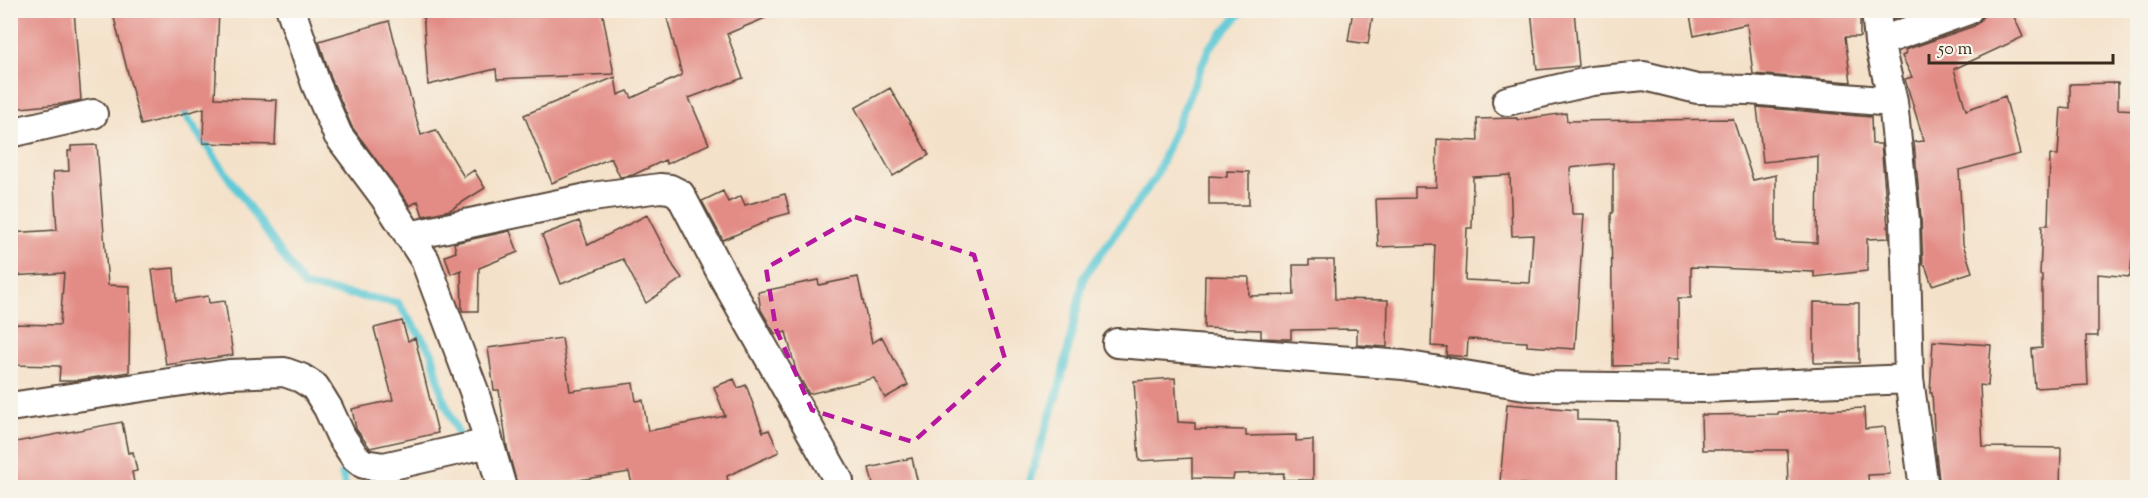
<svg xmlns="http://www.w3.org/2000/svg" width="2148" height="498" viewBox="0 0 2148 498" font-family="'Sorts Mill Goudy',serif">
<rect width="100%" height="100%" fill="#f7f3e8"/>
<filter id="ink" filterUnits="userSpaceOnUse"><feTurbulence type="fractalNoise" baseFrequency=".0167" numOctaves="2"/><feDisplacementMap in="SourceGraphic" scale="12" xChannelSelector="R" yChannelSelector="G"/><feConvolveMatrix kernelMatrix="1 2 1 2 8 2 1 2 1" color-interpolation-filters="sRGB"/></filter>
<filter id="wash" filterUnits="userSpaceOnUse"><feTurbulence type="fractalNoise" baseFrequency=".008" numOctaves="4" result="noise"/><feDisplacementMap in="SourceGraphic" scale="24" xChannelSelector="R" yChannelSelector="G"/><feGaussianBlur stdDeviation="1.35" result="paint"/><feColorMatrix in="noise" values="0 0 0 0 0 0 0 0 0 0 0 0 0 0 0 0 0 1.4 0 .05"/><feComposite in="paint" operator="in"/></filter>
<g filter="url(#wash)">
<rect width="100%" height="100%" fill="#f4e1c9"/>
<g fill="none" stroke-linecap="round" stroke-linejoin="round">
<path stroke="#5ec9d6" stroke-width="8" d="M179,106L304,286L398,303L432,353L443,398L461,440L457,441
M346,488L342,474L359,469
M1027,488L1061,381L1084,277L1155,178L1209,48L1243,10"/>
</g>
<g id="blocks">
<path fill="#e38c86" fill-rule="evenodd" d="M10,10H74L81,100L61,104L10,109Z
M112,10H219L215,98L277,100L275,145L203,143L204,108L141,125Z
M423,10H602L614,74L497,79L496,69L428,85Z
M665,10L782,11L727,34L743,78L689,98L709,144L667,164L665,160L633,175L620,177L611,158L552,183L524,115L615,77L618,95L628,91L632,98L682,75Z
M1353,10L1373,14L1368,44L1348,41Z
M1531,10H1574L1579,66L1537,70Z
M1689,10H1860V37H1845L1851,82L1753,74L1747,24L1694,36Z
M1893,10H1918L1894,19Z
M1994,10H2011L2023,37L1954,69L1966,110L2005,96L2020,154L1959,170L1963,244L1972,272L1932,285L1925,265H1923L1921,218L1914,142L1924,141L1905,79L1912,77L1902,56L1906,54L1905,50L1974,26L1980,21L1983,16Z
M389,21L421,135L436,130L464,177L474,170L485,188L450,210L423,216L418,201L410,206L352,127L331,78L319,41Z
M2118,83V109L2138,110V217H2136L2130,277L2098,274V336H2086L2088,385L2035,388L2032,349L2042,348V275H2040L2042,225H2048L2050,155H2058L2061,107L2070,108V84Z
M890,88L929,155L893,176L855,108Z
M1757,107L1871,117L1872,144H1881L1889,238L1867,239V271L1814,277V272L1691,267V298H1678V359H1667V365L1613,366L1611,213H1613V163L1570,168L1572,214H1584L1575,349L1527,346V342L1468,339L1467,357L1446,355L1447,347L1431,346L1435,245L1378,247L1376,199L1415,198V187H1436L1437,139L1478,141L1477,119L1517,118V120L1566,113L1567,121L1733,119L1753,180L1776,175V241L1817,243L1818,156L1763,162ZM1510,175L1512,236L1533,235L1530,283L1465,280L1467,228H1472L1473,177Z
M97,145L108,285L130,286L129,372L73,381H59L60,366L10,365V324L60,325L64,273L10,276V233L57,230L53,172L69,171L68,151H71V146Z
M1227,171L1249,172V205H1209V176L1227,177Z
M723,191L728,202L741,196L745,205L785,194L790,213L768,219V221L723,240L702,201Z
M647,215L674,267L682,278L646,303L623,259L561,284L542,235L579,221L588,245Z
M510,231L518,252L479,268L478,311H462L461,270L451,274L445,256L456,252L454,243Z
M1309,260H1334L1335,299L1388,300L1387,347L1357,345V329L1291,330V339H1285L1261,338V330L1204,328L1205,276L1249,277V296L1294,295L1293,265H1309Z
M174,268L176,301L208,296L209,303L225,301L233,355L166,365L152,270Z
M858,277L872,343L882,337L908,385L885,398L874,378L809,394L796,371L786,332L775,334L761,310L758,292L818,280L819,285Z
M1814,302L1859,303V363H1814Z
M402,321L408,341L415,338L438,433L370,448L356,429L352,409L393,400L374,328Z
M562,338L570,391L633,383L636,401L643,400L648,431L725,416L714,387L734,379L738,388L746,385L763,432L769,430L779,452L727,476L729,488H633L629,472L529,488H518L507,447L499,390H494L488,348Z
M1933,341L1991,345L1988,386L1980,385L1983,447L2061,448L2060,488H1940L1935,445L1932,393H1930Z
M1175,378L1178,422L1195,423V429L1246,430V436L1296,435V441L1313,440V480H1283L1284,473L1234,474L1233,479L1192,478V458L1139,461L1134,381Z
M1507,404L1577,410V420L1617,421L1616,488H1565L1500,482Z
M1864,408L1865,429L1885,427L1890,474L1868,475L1869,488H1788L1787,450H1702L1701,415L1778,414V412Z
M122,422L128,453L133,452L137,471L132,472L135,488H18L10,443Z
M912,458L919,488H874L869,468Z"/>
</g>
</g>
<g filter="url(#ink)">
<use href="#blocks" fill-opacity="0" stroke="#574538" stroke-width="1.5"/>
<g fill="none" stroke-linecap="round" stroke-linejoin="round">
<g stroke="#574538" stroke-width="32">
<path id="minor" d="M291,10L316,84L338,135L385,198L425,260L474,391L502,488
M1876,10L1879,42L1893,102L1905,220L1909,379L1924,488
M1879,42L1968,10
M1507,101L1592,81L1644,76L1697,89L1749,90L1893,102
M10,133L93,114
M409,236L592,197L660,188L670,189L680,194L724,278L839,481
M1117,343L1403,365L1531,386L1704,388L1909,379
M10,407L229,374L284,372L301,378L315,387L328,408L341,436L355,457L364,464L384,467L489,443"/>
</g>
<use href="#minor" stroke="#fff" stroke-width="28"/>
</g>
</g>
<path fill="none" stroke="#b5179e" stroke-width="4.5" stroke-dasharray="12 8" stroke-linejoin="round" d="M855,217L974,255L1005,359L913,442L812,410L776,329L766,268Z"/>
<rect width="2148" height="498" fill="none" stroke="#f7f3e8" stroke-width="36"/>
<path d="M1929 54v9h184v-9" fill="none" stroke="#3b2a1e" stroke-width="3"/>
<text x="1938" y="54" font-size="18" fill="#3b2a1e" stroke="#f7f3e8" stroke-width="4.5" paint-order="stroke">50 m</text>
</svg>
